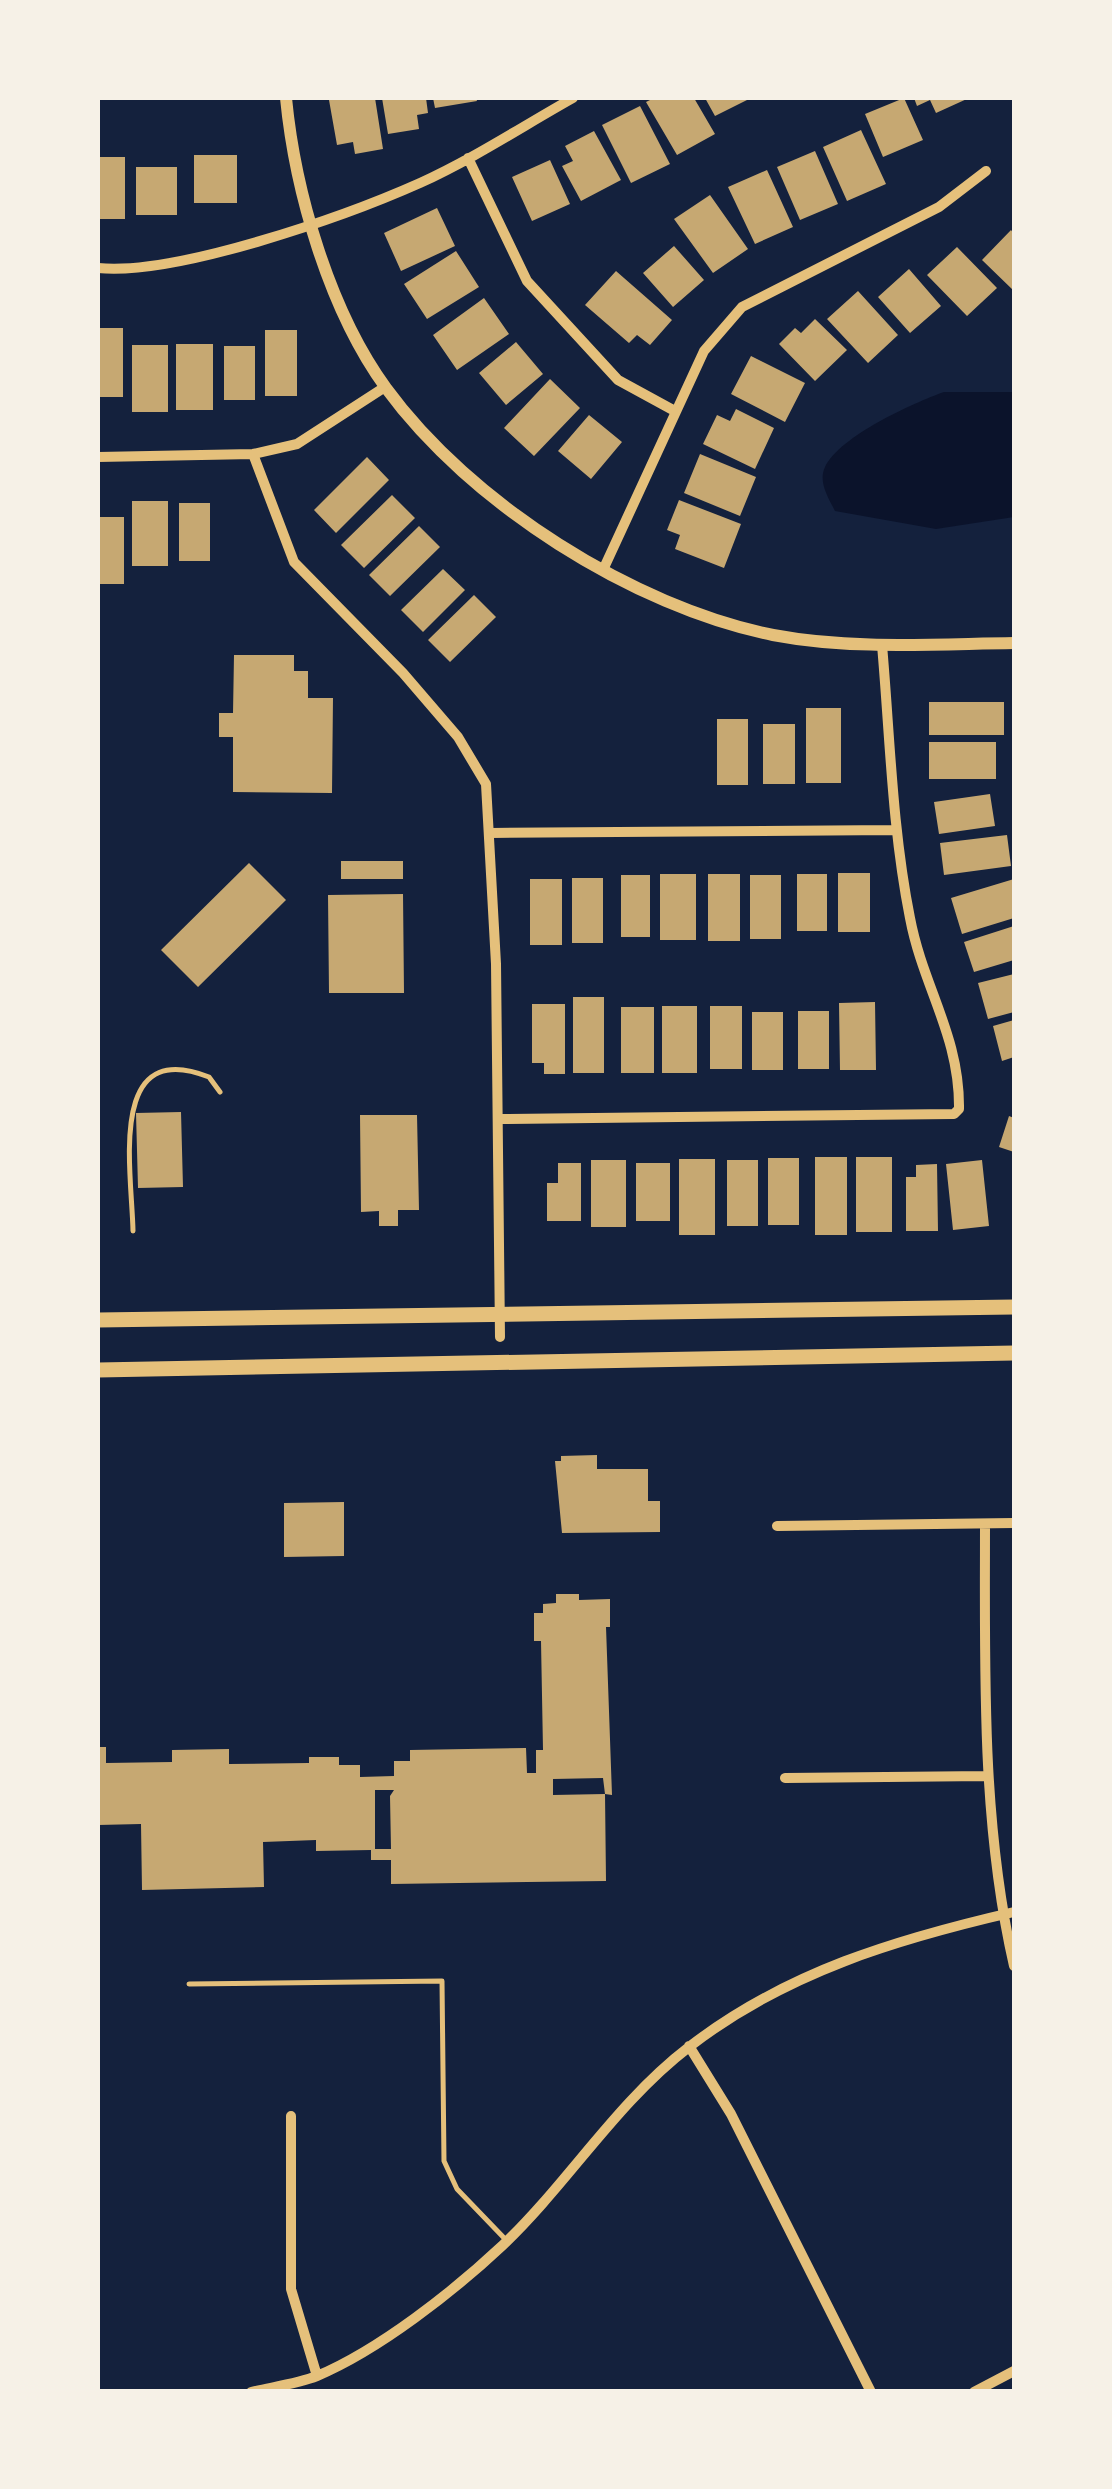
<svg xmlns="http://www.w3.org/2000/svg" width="1112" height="2489" viewBox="0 0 1112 2489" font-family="Raleway,sans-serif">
<rect width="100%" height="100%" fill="#14213d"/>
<path fill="#0b132b" d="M944,392H1014V517L936,529L835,511C828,497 818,482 825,467C840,436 913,403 944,392Z"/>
<path fill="#c6a872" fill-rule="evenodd" d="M375,98L383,149L355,154L353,142L337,145L329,100Z
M382,98H426L428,113L417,115L419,129L388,134Z
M433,98H476L477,101L435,108Z
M654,98H694L715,134L677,155L646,102Z
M705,98H751L715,116Z
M904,98L923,140L883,157L865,114Z
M914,98H969L936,113L930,100L917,106Z
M640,106L670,164L631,183L602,125Z
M861,130L886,184L847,201L823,147Z
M594,131L621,180L581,201L562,166L573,161L565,146Z
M815,151L838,204L800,220L777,167Z
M194,155H237V203H194Z
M98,157H125V219H98Z
M550,160L570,204L532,221L512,177Z
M136,167H177V215H136Z
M767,170L793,227L755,244L728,187Z
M710,195L748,249L713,273L674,219Z
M437,208L455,246L401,271L384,233Z
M1011,230L1014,234V291L982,260Z
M674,246L704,280L673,307L643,273Z
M957,247L997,288L967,316L927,275Z
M456,251L479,287L427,319L404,284Z
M909,269L941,306L910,333L878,297Z
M616,271L672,320L650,345L637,335L629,343L585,305Z
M858,291L898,335L868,363L827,319Z
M484,298L509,334L457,370L433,335Z
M815,319L847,350L815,381L779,344L795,328L801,333Z
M98,328H123V397H98Z
M265,330H297V396H265Z
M516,342L543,374L506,405L479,373Z
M176,344H213V410H176Z
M132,345H168V412H132Z
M224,346H255V400H224Z
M751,356L805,383L785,422L731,394Z
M550,379L580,408L534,456L504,428Z
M736,409L774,428L755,469L703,444L717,415L730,421Z
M589,415L622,442L591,479L558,451Z
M700,454L756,477L740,516L684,493Z
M367,457L389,480L336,533L314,510Z
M392,495L415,518L364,568L341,545Z
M679,500L741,524L724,568L675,549L680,535L667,530Z
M132,501H168V566H132Z
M179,503H210V561H179Z
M98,517H124V584H98Z
M419,526L440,547L390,596L369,575Z
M443,569L465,590L423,632L401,610Z
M474,595L496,617L450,662L428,640Z
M234,655H294V671H308V698H333L332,793L233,792V737H219V713H233Z
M929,702H1004V735H929Z
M806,708H841V783H806Z
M717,719H748V785H717Z
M763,724H795V784H763Z
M929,742H996V779H929Z
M990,794L995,826L939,834L934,802Z
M1007,835L1011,866L944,875L940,843Z
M341,861H403V879H341Z
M249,863L286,900L198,987L161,950Z
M838,873H870V932H838Z
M660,874H696V940H660Z
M708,874H740V941H708Z
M797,874H827V931H797Z
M621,875H650V937H621Z
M750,875H781V939H750Z
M572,878H603V943H572Z
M530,879H562V945H530Z
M1014,879V918L962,934L951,898Z
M403,894L404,993H329L328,895Z
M1014,926V960L974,972L964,942Z
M1014,974V1012L988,1019L978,983Z
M573,997H604V1073H573Z
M875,1002L876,1070H840L839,1003Z
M532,1004H565V1074H544V1063H532Z
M662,1006H697V1073H662Z
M710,1006H742V1069H710Z
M621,1007H654V1073H621Z
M798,1011H829V1069H798Z
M752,1012H783V1070H752Z
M1014,1020V1057L1002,1061L993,1026Z
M181,1112L183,1187L138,1188L136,1113Z
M360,1115H417L419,1210H398V1226H379V1211L361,1212Z
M1009,1116L1014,1118V1152L999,1147Z
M815,1157H847V1235H815Z
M856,1157H892V1232H856Z
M768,1158H799V1225H768Z
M679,1159H715V1235H679Z
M591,1160H626V1227H591Z
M727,1160H758V1226H727Z
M982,1160L989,1226L953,1230L946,1164Z
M558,1163H581V1221H547V1183H558Z
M636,1163H670V1221H636Z
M937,1164L938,1231H906V1177H916V1165Z
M597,1455V1469H648V1501H660V1532L562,1533L555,1461H561V1456Z
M344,1502V1556L284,1557V1503Z
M556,1594H579V1600L610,1599V1627H606L612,1795L605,1794L606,1881L391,1884V1860H371V1850L316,1851V1840L263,1842L264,1887L142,1890L141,1824L98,1825V1747H106V1763L172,1762V1750L229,1749V1764L309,1763V1757H339V1765H360V1777L394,1776V1761H410V1750L526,1748L527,1773H536V1750H543L541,1641H534V1613H543V1604L556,1603ZM603,1778L605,1794L553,1795V1779ZM375,1790H394L390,1796L391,1849H375Z"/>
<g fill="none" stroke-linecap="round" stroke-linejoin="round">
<path stroke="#e5c07b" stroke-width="5" d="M133,1231C132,1172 106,1036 209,1077L220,1092
M189,1984L442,1981L444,2161L457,2189L507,2241"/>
<path stroke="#e5c07b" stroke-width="10" d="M468,158L527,281L618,380L673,410
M98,268C176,276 346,216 420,183C473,159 523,126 573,98
M253,454L294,562L403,673L458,737L486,784L496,964L500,1337
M98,457L253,454L297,444L385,387
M603,570L704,351L742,307L939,207L986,171
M491,833L895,830
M499,1119L954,1114L959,1109C960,1036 923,987 910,918C892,828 890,736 882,645
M985,1524C985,1671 981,1822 1014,1966
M777,1526L1014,1523
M785,1778L987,1776
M689,2046L731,2114L871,2392
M291,2116V2289L317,2376
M251,2392C272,2387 297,2384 317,2376C379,2350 454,2291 503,2245C569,2182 616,2103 689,2047C786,1972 897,1939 1014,1912
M974,2392L1014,2371"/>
<path stroke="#e5c07b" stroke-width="12" d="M286,98C295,191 329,310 386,388C470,503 633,607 773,635C852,650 935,644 1014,643"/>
<path stroke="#e5c07b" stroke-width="15" d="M98,1320L1014,1307
M98,1370L1014,1353"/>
</g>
<rect width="1112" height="2489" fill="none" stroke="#f6f1e7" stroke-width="200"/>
</svg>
